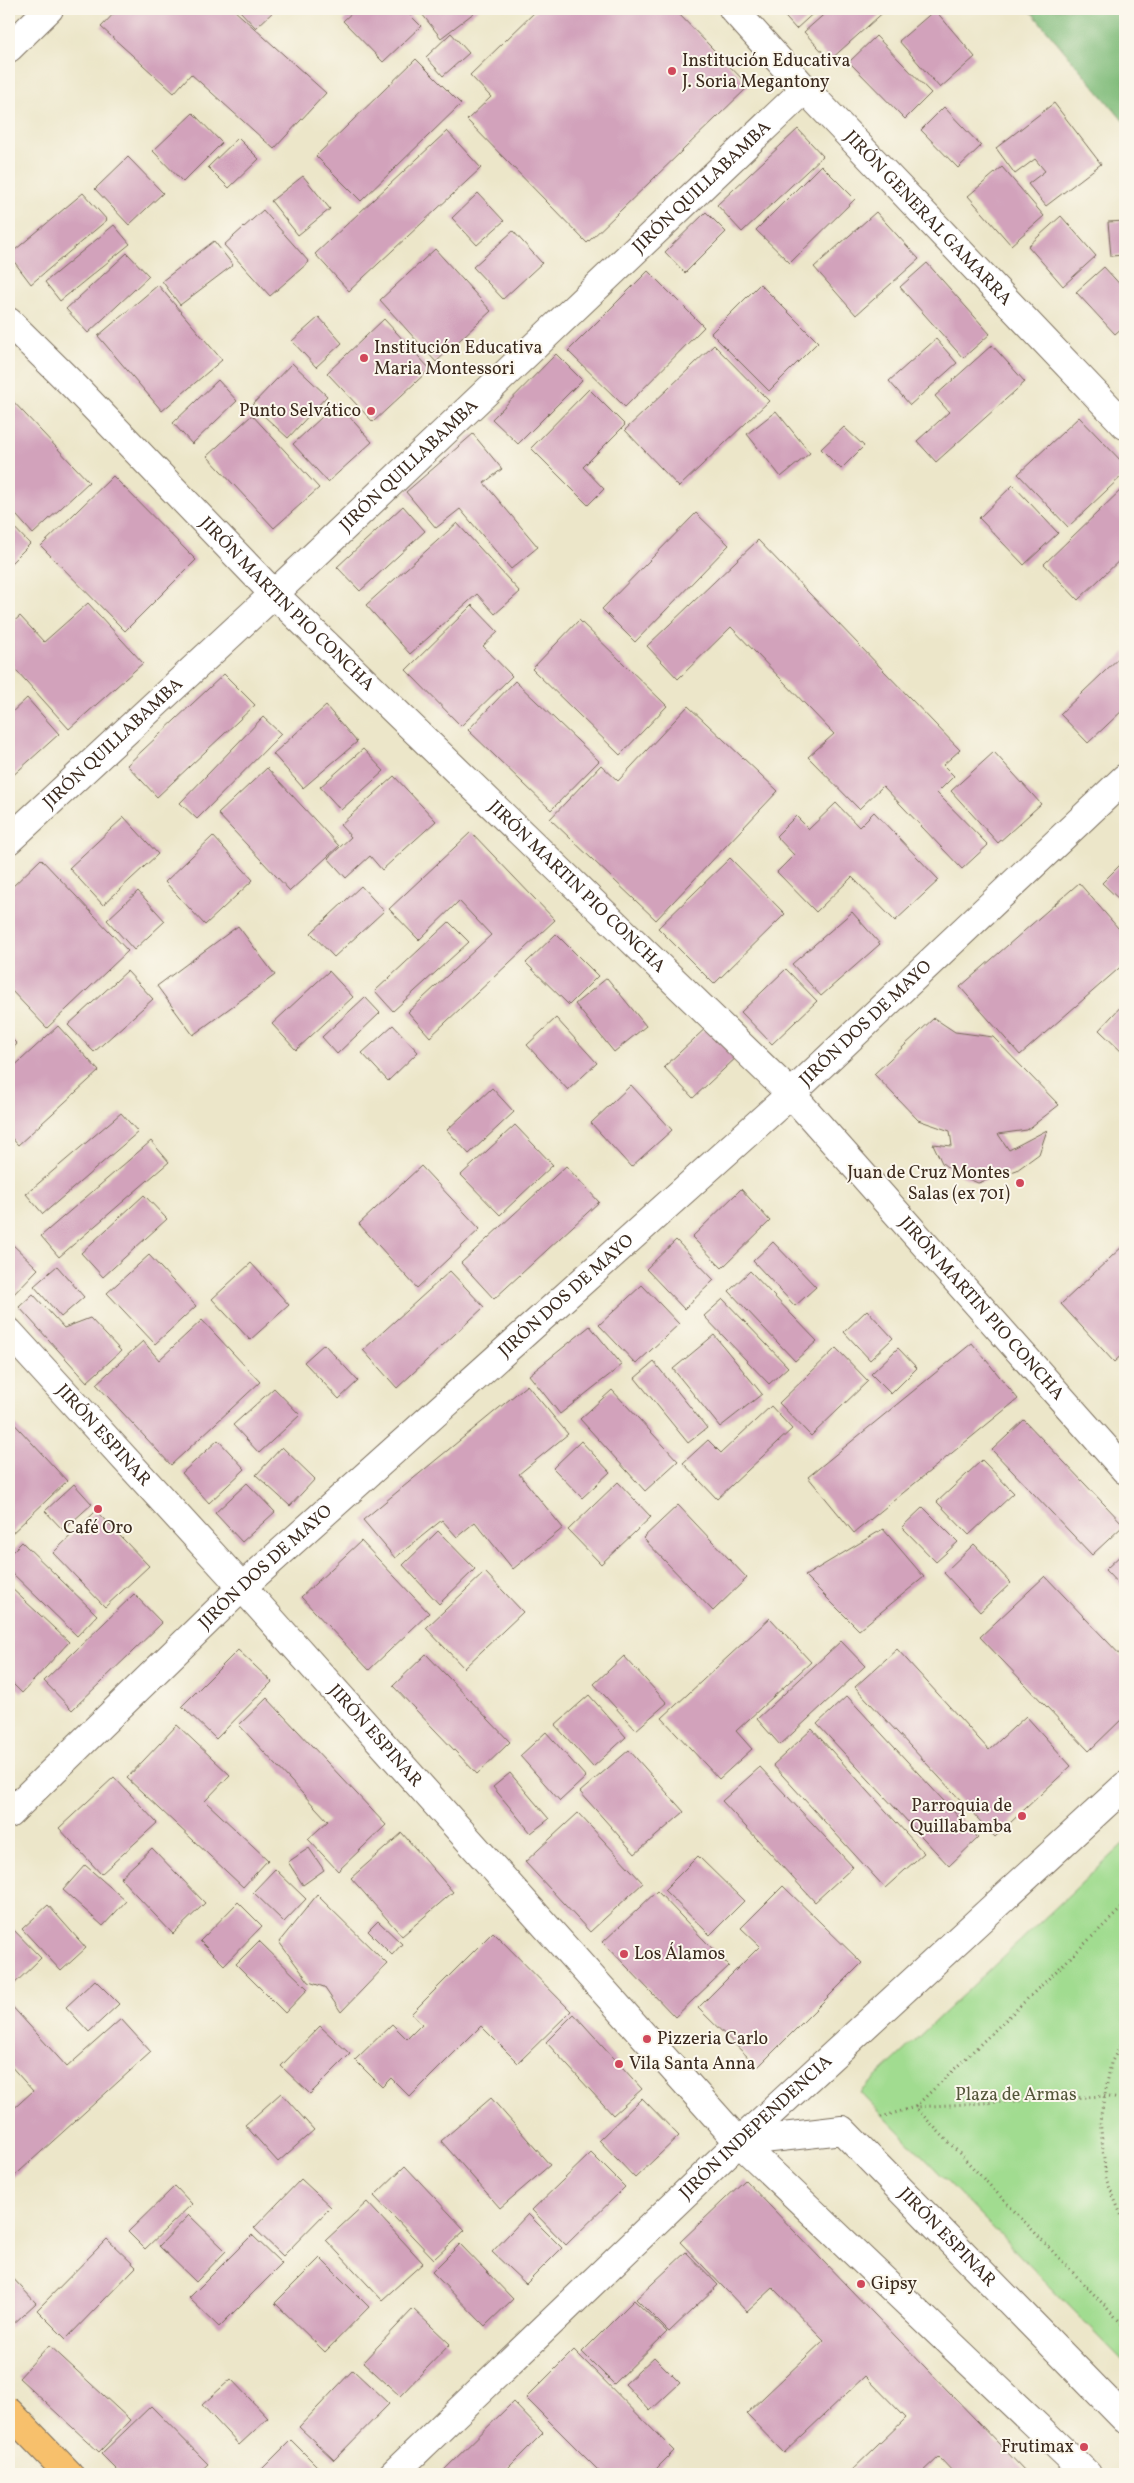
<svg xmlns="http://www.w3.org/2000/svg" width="1134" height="2483" viewBox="0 0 1134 2483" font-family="Vollkorn,serif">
<rect width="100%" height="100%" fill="#fbf7ec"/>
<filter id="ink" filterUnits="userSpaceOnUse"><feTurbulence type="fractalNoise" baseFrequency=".02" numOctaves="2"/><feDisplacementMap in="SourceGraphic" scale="10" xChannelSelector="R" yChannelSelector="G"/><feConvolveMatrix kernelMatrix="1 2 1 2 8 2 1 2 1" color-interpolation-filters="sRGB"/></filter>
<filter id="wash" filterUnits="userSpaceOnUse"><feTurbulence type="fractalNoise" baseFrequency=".0096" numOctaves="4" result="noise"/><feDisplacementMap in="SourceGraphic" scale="20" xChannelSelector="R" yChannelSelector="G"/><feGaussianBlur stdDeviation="1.12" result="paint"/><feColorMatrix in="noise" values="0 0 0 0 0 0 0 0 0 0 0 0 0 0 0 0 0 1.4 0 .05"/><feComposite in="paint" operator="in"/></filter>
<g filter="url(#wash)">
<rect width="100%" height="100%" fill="#ece6c9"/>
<path fill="#a1dc90" stroke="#6e8357" d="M1125,1842V2363L860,2092Z"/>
<path fill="#80bc7a" stroke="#5e734c" d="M1029,9H1125V123Z"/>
<g id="blocks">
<path fill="#d2a2bb" d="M118,9H233L326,93L274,149L191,74L174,93L101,27Z
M238,9H276L256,28Z
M356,9H404L421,26L383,62L343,21Z
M429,9H479L441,38L422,14Z
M538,9H674L749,86L587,243L467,120L491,97L470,75Z
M778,9H818L796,29Z
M830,9H887L830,60L804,32Z
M935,10L975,57L940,88L899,41Z
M451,33L469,53L443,76L426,57Z
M876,36L931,93L905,119L849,62Z
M416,59L461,104L361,201L316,156Z
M1054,103L1101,164L1046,206L1028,184L1045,171L1035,159L1015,174L996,148Z
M944,107L981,146L958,168L921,130Z
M193,113L222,143L183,182L153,151Z
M798,129L823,156L742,232L717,205Z
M447,131L481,168L349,291L315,254Z
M238,138L259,159L229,188L208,167Z
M128,157L163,193L129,225L95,189Z
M821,165L855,199L790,263L756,230Z
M1002,167L1044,216L1011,245L968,196Z
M303,176L330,209L298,235L271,201Z
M83,193L107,220L31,284L9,255Z
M478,193L504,221L477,245L452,218Z
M263,210L309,262L270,296L224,245Z
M706,212L726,232L685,273L665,252Z
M876,212L919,259L856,315L814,267Z
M1061,216L1096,256L1063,286L1028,246Z
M1125,221V255L1111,256L1108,222Z
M114,225L130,244L60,301L45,282Z
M513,231L542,263L503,299L473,267Z
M214,241L233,265L180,305L162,281Z
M435,249L491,311L436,362L380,300Z
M127,253L149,276L88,333L66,309Z
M927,263L990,334L963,358L900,287Z
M1104,267L1125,290V325L1115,334L1076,292Z
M648,271L704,327L625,407L568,351Z
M760,284L818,342L769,391L711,333Z
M158,285L222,360L162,411L98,336Z
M319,317L342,343L316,367L292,341Z
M384,319L430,369L373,422L327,373Z
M936,339L957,363L910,405L889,381Z
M714,345L769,401L679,487L625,430Z
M992,345L1025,382L936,462L917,441L949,412L935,396Z
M556,354L582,380L518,444L492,419Z
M292,363L327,396L288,438L252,405Z
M218,380L237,401L192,444L173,423Z
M589,389L625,425L583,467L604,489L588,505L531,448Z
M9,397L89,482L33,534L9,507Z
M337,403L372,442L328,482L293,444Z
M776,411L810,453L781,477L747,434Z
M252,415L319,488L274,528L207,456Z
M1079,417L1125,465V473L1068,527L1018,474Z
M844,427L864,446L841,469L821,449Z
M473,434L502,469L484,483L538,547L511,569L460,509L436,528L406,492Z
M113,476L196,560L125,631L41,546Z
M1013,485L1058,533L1024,565L979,518Z
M1125,486V555L1078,600L1044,564Z
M403,506L425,531L360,591L337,567Z
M696,513L729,545L635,642L602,609Z
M9,522L30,544L9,565Z
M457,523L520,592L495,614L477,594L410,654L366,605Z
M758,540L960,750L943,765L954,776L937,793L988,845L962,869L883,786L859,809L808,757L834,734L731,627L678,679L647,646Z
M88,603L143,663L69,729L9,662V626L20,616L44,642Z
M472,605L498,632L483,646L512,676L461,726L406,670Z
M579,620L667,706L620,755L532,669Z
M1125,652V708L1088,743L1060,714Z
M224,674L255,705L157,797L127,765Z
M515,681L599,761L551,810L468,730Z
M27,698L59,734L9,779V715Z
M326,706L357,742L303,788L273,754Z
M688,706L778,791L656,920L550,819L601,765L618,781Z
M263,717L281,734L197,819L180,803Z
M363,749L384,771L341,810L320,787Z
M994,752L1041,804L998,843L951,791Z
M267,768L339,846L290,891L218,814Z
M394,776L436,821L382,870L370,856L346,878L328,858L351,837L340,825Z
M836,803L859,827L874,812L939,880L895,921L852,877L816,912L777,872L794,855L776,836L796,816L809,829Z
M124,817L158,854L103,905L69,868Z
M471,832L555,920L430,1037L408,1012L491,935L459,901L419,940L389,909Z
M213,836L253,880L205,925L165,882Z
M730,858L785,914L714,984L658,928Z
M41,859L128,951L47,1028L9,988V890Z
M1125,860V905L1102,883Z
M1079,883L1125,936V963L1020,1055L960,987Z
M361,886L384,911L334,957L311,933Z
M138,891L165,921L134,950L107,920Z
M852,912L880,944L821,996L792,964Z
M449,922L469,942L393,1011L375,991Z
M238,926L275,975L193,1035L157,986Z
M556,934L598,976L569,1005L526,963Z
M786,969L817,1001L772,1044L741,1012Z
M127,971L153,999L94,1052L68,1025Z
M329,971L353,997L296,1050L272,1024Z
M607,978L646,1026L614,1052L575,1004Z
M365,997L380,1013L337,1054L322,1037Z
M1125,1002V1055L1099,1030Z
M556,1018L597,1063L568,1090L527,1045Z
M934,1018L955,1032L993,1037L1059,1105L1027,1130L998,1134L1009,1150L1047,1130L1039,1154L1017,1170L978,1183L955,1173L942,1163L933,1144L952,1146L950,1131L918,1120L874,1074Z
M710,1024L739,1055L693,1098L664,1067Z
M393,1025L418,1052L388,1081L362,1053Z
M58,1026L99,1071L18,1145L9,1135V1071Z
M9,1036L17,1044L9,1053Z
M631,1085L672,1130L631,1167L591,1123Z
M492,1088L514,1112L469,1154L447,1130Z
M121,1113L138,1132L43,1214L26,1194Z
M515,1125L553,1165L500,1215L461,1175Z
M151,1141L169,1162L59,1257L41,1236Z
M421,1166L480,1229L417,1288L359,1224Z
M566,1166L599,1202L494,1299L461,1263Z
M741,1189L770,1221L722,1268L692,1237Z
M144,1195L167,1219L103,1277L81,1253Z
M676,1240L714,1280L684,1309L646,1269Z
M9,1241L38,1269L9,1299Z
M773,1242L816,1287L795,1306L753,1261Z
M1125,1244V1352L1114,1362L1061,1304Z
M149,1255L196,1306L155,1344L107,1293Z
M251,1263L289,1305L250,1340L212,1299Z
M57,1266L84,1297L61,1317L34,1286Z
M450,1271L484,1307L397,1388L363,1350Z
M750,1271L817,1341L795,1361L729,1291Z
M642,1285L679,1324L636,1364L599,1325Z
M33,1294L64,1328L90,1318L121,1351L87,1382L19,1307Z
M723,1299L788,1367L769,1384L704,1316Z
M867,1310L893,1338L870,1360L844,1332Z
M202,1320L260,1382L171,1465L96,1384L143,1341L159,1360Z
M590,1326L622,1365L560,1414L529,1375Z
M714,1335L762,1394L720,1427L673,1369Z
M972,1343L1018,1399L854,1533L808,1477Z
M324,1344L358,1381L339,1399L304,1362Z
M836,1348L868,1381L811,1436L779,1403Z
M898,1348L917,1368L891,1394L871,1374Z
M654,1362L707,1428L688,1443L635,1378Z
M527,1385L568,1434L519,1474L563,1528L513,1569L475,1522L457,1537L442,1520L395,1558L363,1520Z
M274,1388L300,1415L259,1453L233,1425Z
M612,1390L678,1461L645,1491L580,1419Z
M771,1406L792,1429L717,1499L683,1463L708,1440L721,1453Z
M9,1418L67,1481L9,1536Z
M1024,1420L1124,1525L1092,1555L992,1450Z
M218,1440L245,1469L209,1503L182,1473Z
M581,1441L610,1472L582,1498L553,1468Z
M282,1447L315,1479L290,1506L256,1475Z
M982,1460L1014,1493L969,1535L937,1502Z
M618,1482L651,1517L601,1564L568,1530Z
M247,1483L275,1512L242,1542L215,1513Z
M74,1484L92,1504L63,1530L45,1511Z
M678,1505L747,1578L713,1611L643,1538Z
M923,1507L958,1542L936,1562L902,1527Z
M96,1511L149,1566L105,1607L53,1553Z
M883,1529L924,1577L859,1630L805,1576Z
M438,1531L475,1569L439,1604L403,1565Z
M361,1541L429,1613L369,1670L301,1597Z
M22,1542L97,1615L77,1636L9,1570V1555Z
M974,1544L1011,1583L980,1612L944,1573Z
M1125,1551V1591L1105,1570Z
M485,1572L523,1612L464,1668L426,1628Z
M1045,1576L1125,1660V1716L1089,1751L980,1637Z
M9,1586L69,1642L22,1693L9,1680Z
M134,1594L162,1623L72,1710L44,1681Z
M770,1618L811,1662L736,1731L752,1749L719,1779L662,1718Z
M841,1641L865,1666L780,1745L757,1719Z
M897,1649L989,1750L1026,1716L1071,1766L995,1837L855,1687Z
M238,1650L272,1682L216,1739L182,1706Z
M426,1654L510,1742L477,1774L393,1686Z
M624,1656L667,1703L636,1730L594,1684Z
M589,1695L626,1737L593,1767L555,1725Z
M847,1696L978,1838L949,1866L817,1724Z
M267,1698L386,1825L338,1871L308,1839L328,1821L239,1725Z
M177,1725L230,1775L205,1801L268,1860L243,1887L127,1778Z
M812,1729L924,1853L885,1888L773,1765Z
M546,1732L586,1777L560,1801L520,1756Z
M629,1750L684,1812L635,1854L580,1792Z
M760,1767L853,1867L815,1902L722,1801Z
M510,1773L549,1819L531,1833L493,1787Z
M114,1777L157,1823L101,1874L59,1828Z
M578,1813L643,1883L590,1932L525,1862Z
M402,1833L453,1892L402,1936L351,1878Z
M152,1848L205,1903L173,1934L120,1878Z
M309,1848L324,1870L303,1885L288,1862Z
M698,1856L744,1901L710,1935L664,1890Z
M85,1865L126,1901L103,1926L63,1890Z
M275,1869L306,1899L284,1922L253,1892Z
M783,1886L862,1963L758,2067L698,2008L760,1946L741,1928Z
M657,1891L729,1966L675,2017L603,1942Z
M317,1895L387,1964L341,2012L324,1987L309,1982L279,1942Z
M238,1902L262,1926L224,1965L200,1941Z
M48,1905L86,1948L61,1971L22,1929Z
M378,1921L402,1944L392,1955L368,1931Z
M9,1925L41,1958L9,1989Z
M493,1932L571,2011L518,2063L481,2026L410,2097L391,2078L382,2087L355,2060L392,2024L407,2039L422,2024L411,2014Z
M259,1941L308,1989L285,2013L236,1964Z
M95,1980L119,2004L89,2032L66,2007Z
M9,2003L67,2067L121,2019L151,2052L9,2181V2113L33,2091L9,2064Z
M574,2014L642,2089L613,2115L546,2042Z
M320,2026L350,2054L310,2094L281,2066Z
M281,2093L314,2130L278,2162L245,2125Z
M491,2098L550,2165L500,2208L441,2141Z
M642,2098L679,2136L635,2178L599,2140Z
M591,2153L625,2187L566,2245L532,2210Z
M405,2166L465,2230L434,2259L374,2196Z
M301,2179L331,2207L283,2256L254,2228Z
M745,2180L977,2421L1028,2474H955L939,2457L921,2474H848L906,2418L865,2376L784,2453L746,2414L824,2340L773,2288L747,2312L680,2242Z
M175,2186L192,2204L145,2249L128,2232Z
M367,2202L423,2263L382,2300L326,2240Z
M528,2214L562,2248L526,2284L492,2252Z
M189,2215L226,2251L196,2282L159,2246Z
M252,2235L282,2264L219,2327L189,2298Z
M107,2239L136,2267L66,2339L37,2310Z
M460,2244L513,2299L485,2326L432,2272Z
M686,2252L718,2285L669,2332L636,2299Z
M320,2258L369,2307L325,2352L275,2303Z
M9,2274L36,2303L9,2328Z
M634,2300L667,2332L614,2384L582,2352Z
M413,2309L450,2344L400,2396L363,2362Z
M49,2345L130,2420L99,2452L19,2378Z
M574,2350L674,2451L651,2474H602L526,2398Z
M654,2357L680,2383L650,2411L625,2384Z
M353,2370L389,2404L334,2460L299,2427Z
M231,2379L268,2418L239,2445L202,2405Z
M513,2402L543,2433L502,2474H440Z
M151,2406L208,2464L197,2474H121L101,2454Z
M291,2440L320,2469L315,2474H257Z"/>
</g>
</g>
<g filter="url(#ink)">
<use href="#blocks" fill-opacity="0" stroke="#796c5a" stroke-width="1"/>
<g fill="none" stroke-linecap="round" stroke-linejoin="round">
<g stroke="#796c5a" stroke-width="30">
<g id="street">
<path id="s1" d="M733,9L805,89L1125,425"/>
<path d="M9,48L49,9"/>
<path id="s2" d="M9,322L75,387L274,594L791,1094L1125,1470"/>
<path id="s3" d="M9,840L274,594L805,89"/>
<path id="s4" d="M9,1332L242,1587L739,2142L1087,2474"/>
<path id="s5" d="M9,1814L242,1587L791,1094L1125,778"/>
<path id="s6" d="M739,2142L842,2130L1125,2419"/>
<path id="s7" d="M393,2474L739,2142L1125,1786"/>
</g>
</g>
<g stroke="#796c5a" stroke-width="30">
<path id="highway" d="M9,2412L69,2474"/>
</g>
<path stroke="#796c5a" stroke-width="3" stroke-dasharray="1 4" stroke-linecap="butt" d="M1125,1905L915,2107L1125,2327
M1125,2037L1111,2063L1100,2120L1106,2179L1125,2224
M881,2117L915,2107L1104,2096L1125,2100"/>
<use href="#street" stroke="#fff" stroke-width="28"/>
<use href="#highway" stroke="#f7c06c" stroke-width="28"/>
</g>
</g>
<g fill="#d1495b" stroke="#fbf7ec" stroke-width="2">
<circle cx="672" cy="71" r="5"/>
<circle cx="364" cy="358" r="5"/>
<circle cx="371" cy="411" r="5"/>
<circle cx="1020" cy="1183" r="5"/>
<circle cx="98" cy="1509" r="5"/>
<circle cx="1022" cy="1816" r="5"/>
<circle cx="624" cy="1954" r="5"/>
<circle cx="647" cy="2039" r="5"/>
<circle cx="619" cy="2064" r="5"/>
<circle cx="861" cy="2284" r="5"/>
<circle cx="1084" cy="2447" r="5"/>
</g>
<g text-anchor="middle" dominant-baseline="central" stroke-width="4" stroke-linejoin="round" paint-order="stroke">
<g font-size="18" fill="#3b2a1e" stroke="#fbf7ec" text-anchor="start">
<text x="682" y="61">Institución Educativa<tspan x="682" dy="21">J. Soria Megantony</tspan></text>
<text x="374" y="348">Institución Educativa<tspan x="374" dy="21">Maria Montessori</tspan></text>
<text x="361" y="411" text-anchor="end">Punto Selvático</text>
<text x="1010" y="1173" text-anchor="end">Juan de Cruz Montes<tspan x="1010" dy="21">Salas (ex 701)</tspan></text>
<text x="98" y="1528" text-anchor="middle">Café Oro</text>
<text x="1012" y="1806" text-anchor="end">Parroquia de<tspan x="1012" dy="21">Quillabamba</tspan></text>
<text x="634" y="1954">Los Álamos</text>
<text x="657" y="2039">Pizzeria Carlo</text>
<text x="629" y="2064">Vila Santa Anna</text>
<text x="871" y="2284">Gipsy</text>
<text x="1074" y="2447" text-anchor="end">Frutimax</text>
</g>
<g font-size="18" fill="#3b2a1e" stroke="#fbf7ec">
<text stroke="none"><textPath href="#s3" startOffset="952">JIRÓN QUILLABAMBA</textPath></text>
<text stroke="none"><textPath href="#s1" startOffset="286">JIRÓN GENERAL GAMARRA</textPath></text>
<text stroke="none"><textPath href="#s3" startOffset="548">JIRÓN QUILLABAMBA</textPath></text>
<text stroke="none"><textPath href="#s2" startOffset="396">JIRÓN MARTIN PIO CONCHA</textPath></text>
<text stroke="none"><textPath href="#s3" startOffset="142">JIRÓN QUILLABAMBA</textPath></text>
<text stroke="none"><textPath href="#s2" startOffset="801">JIRÓN MARTIN PIO CONCHA</textPath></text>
<text stroke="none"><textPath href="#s5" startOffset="1166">JIRÓN DOS DE MAYO</textPath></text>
<text stroke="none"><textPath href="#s5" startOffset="761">JIRÓN DOS DE MAYO</textPath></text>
<text stroke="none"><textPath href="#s2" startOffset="1386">JIRÓN MARTIN PIO CONCHA</textPath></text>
<text stroke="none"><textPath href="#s4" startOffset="140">JIRÓN ESPINAR</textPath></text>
<text stroke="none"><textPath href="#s5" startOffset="356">JIRÓN DOS DE MAYO</textPath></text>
<text stroke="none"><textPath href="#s4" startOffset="545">JIRÓN ESPINAR</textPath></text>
<text stroke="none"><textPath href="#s7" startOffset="502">JIRÓN INDEPENDENCIA</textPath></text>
<text stroke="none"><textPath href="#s6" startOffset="254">JIRÓN ESPINAR</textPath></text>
</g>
<g font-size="18" fill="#54563a" stroke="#fbf7ec">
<text x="1016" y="2095">Plaza de Armas</text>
</g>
</g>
<rect width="1134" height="2483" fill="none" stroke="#fbf7ec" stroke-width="30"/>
</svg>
